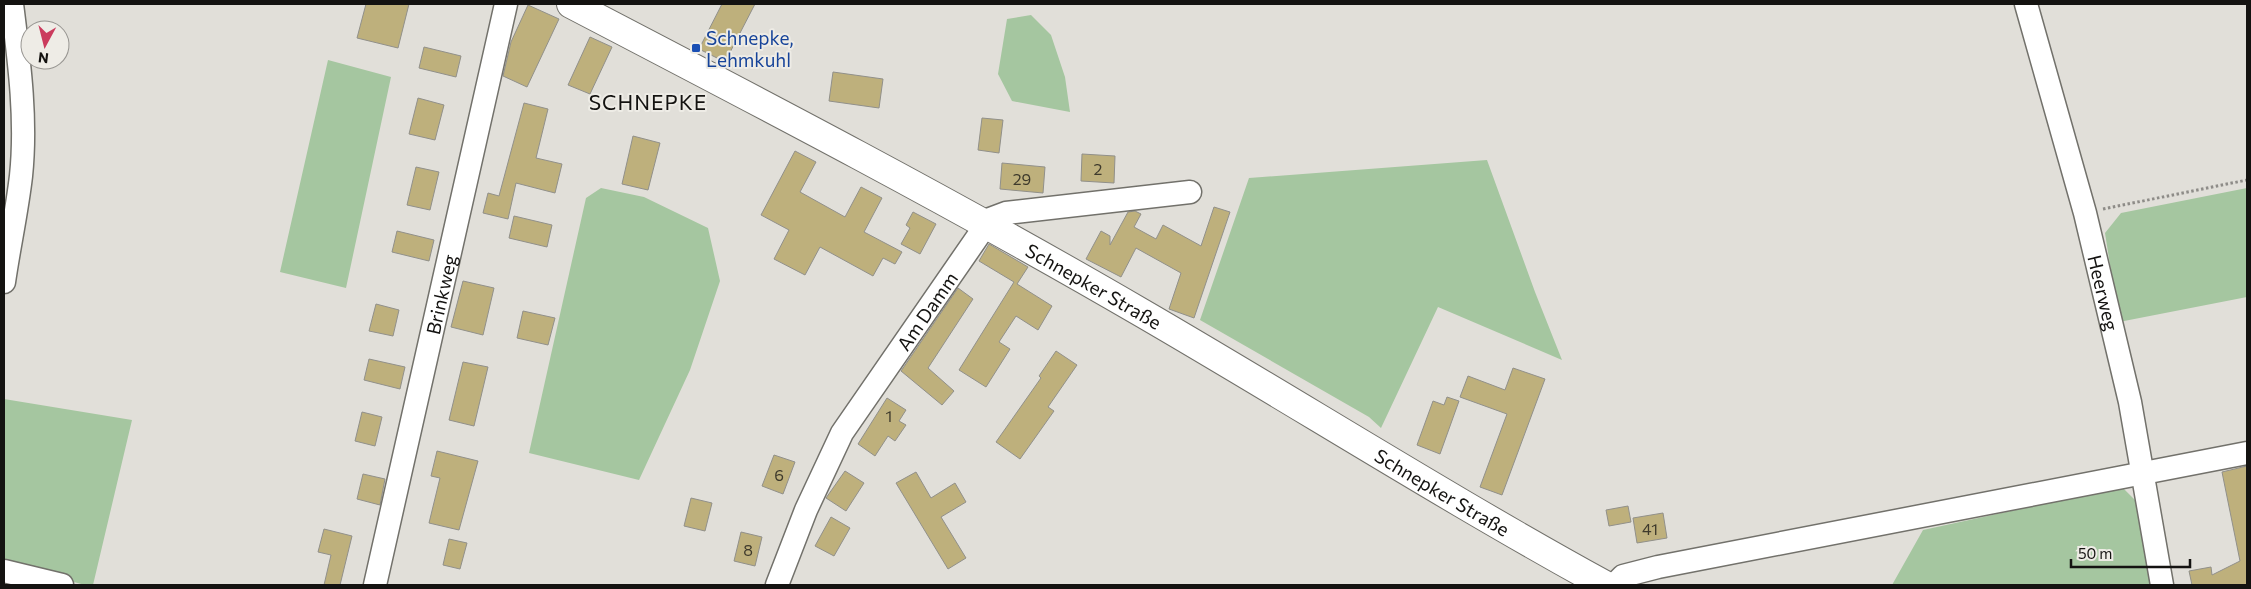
<svg xmlns="http://www.w3.org/2000/svg" width="2251" height="589" viewBox="0 0 2251 589" font-family="Commissioner,sans-serif">
<rect width="100%" height="100%" fill="#e1dfd9"/>
<path fill="#a5c6a0" d="M1031,15L1051,35L1065,77L1070,112L1012,101L998,74L1007,19Z
M328,60L391,77L346,288L280,272Z
M1487,160L1535,292L1562,360L1438,307L1381,428L1369,417L1200,320L1249,178Z
M601,188L644,197L708,228L720,281L690,370L639,480L529,453L586,198Z
M2247,188V297L2119,322L2105,233L2121,213Z
M4,399L132,420L93,585H85L4,563Z
M2122,487L2136,501L2152,585H1892L1923,530Z"/>
<path fill="#beb07c" stroke="#91908a" d="M366,4H409L398,48L357,38Z
M722,4H755L725,62L699,49Z
M528,5L559,19L527,87L503,76L511,42Z
M590,37L612,47L590,94L568,85Z
M424,47L461,56L456,77L419,68Z
M833,72L883,79L879,108L829,101Z
M418,98L444,105L435,140L409,134Z
M524,103L548,109L536,158L562,164L555,193L516,183L508,219L483,213L488,193L499,196Z
M982,118L1003,120L999,153L978,150Z
M633,136L660,143L648,190L622,184Z
M795,151L816,162L800,192L845,217L861,187L882,198L864,232L902,252L895,264L883,258L873,276L820,247L805,275L774,259L789,230L761,215Z
M1082,154L1115,156L1114,183L1081,181Z
M1002,163L1045,167L1043,193L1000,189Z
M416,167L439,172L430,210L407,205Z
M1214,207L1230,212L1194,318L1169,309L1181,273L1136,248L1121,277L1086,259L1101,231L1110,236V245L1128,212L1135,211L1141,214L1134,227L1156,239L1163,225L1201,246Z
M913,212L936,224L920,254L901,244L910,228L906,225Z
M514,216L552,225L547,247L509,238Z
M397,231L434,240L429,261L392,252Z
M989,244L1028,267L1017,284L1052,306L1038,330L1016,316L999,342L1010,349L986,387L959,370L1014,282L979,261Z
M463,281L494,288L483,335L451,327Z
M958,288L973,299L928,368L954,391L942,405L901,371Z
M376,304L399,310L393,336L369,331Z
M523,311L555,318L548,345L517,338Z
M1056,351L1077,365L1048,407L1054,411L1020,459L996,442L1041,378L1039,376Z
M369,359L405,367L400,389L364,380Z
M463,362L488,367L474,426L449,420Z
M1513,368L1545,379L1502,495L1480,487L1507,414L1460,397L1468,376L1505,390Z
M1447,397L1459,401L1440,454L1417,445L1433,401L1444,405Z
M887,398L906,410L899,421L906,425L895,441L888,436L875,456L858,444Z
M362,412L382,417L375,446L355,441Z
M437,451L478,461L459,530L429,523L440,478L431,476Z
M774,455L795,462L783,494L762,486Z
M2247,466V585H2192L2189,571L2211,567L2212,575L2240,561L2222,472Z
M845,471L864,483L846,511L826,498Z
M916,472L931,498L955,483L966,502L941,517L966,558L948,569L896,483Z
M363,474L385,479L380,505L357,499Z
M691,498L712,503L705,531L684,526Z
M1628,506L1631,522L1609,526L1606,510Z
M1663,513L1667,538L1637,543L1633,518Z
M831,517L850,528L834,556L815,546Z
M324,529L352,536L340,585H324L331,555L318,552Z
M741,532L762,537L755,566L734,561Z
M449,539L467,543L460,569L443,565Z"/>
<g fill="none" stroke-linecap="round" stroke-linejoin="round">
<g stroke="#72716b" stroke-width="25">
<g id="minor">
<path id="s1" d="M2026,4L2085,213L2130,402L2162,585"/>
<path d="M4,282C9,247 17,211 21,176C27,119 19,60 12,4"/>
<path d="M4,571L62,585"/>
<path id="s2" d="M375,585L506,4"/>
<path id="s3" d="M777,585L806,510L842,433L990,219L1006,213L1190,192"/>
<path d="M1614,585L1623,576L1658,567L2247,453"/>
</g>
</g>
<g stroke="#72716b" stroke-width="30">
<g id="major">
<path id="s4" d="M571,4C763,104 955,204 1142,313C1297,403 1448,499 1605,585"/>
</g>
</g>
<path stroke="#8e8c88" stroke-width="3" stroke-dasharray="2.5 2.5" stroke-linecap="butt" d="M2103,209L2247,180"/>
<use href="#minor" stroke="#fff" stroke-width="22"/>
<use href="#major" stroke="#fff" stroke-width="28"/>
</g>
<rect fill="#1a4fb4" stroke="#eeece6" stroke-width="2" x="691" y="43" width="10" height="10" rx="2.5"/>
<g text-anchor="middle" dominant-baseline="central" stroke-width="4" stroke-linejoin="round" paint-order="stroke">
<g font-size="16" fill="#3e3a2c">
<text x="1098" y="168">2</text>
<text x="1022" y="178">29</text>
<text x="889" y="415">1</text>
<text x="779" y="474">6</text>
<text x="1650" y="528">41</text>
<text x="748" y="549">8</text>
</g>
<g font-size="19" fill="#164399" stroke="#eeece6" text-anchor="start">
<text x="706" y="37">Schnepke,<tspan x="706" dy="22">Lehmkuhl</tspan></text>
</g>
<g font-size="19" fill="#141311" stroke="#eeece6">
<text stroke="none"><textPath href="#s4" startOffset="594">Schnepker Straße</textPath></text>
<text stroke="none"><textPath href="#s1" startOffset="299">Heerweg</textPath></text>
<text stroke="none"><textPath href="#s2" startOffset="298">Brinkweg</textPath></text>
<text stroke="none"><textPath href="#s3" startOffset="314">Am Damm</textPath></text>
<text stroke="none"><textPath href="#s4" startOffset="999">Schnepker Straße</textPath></text>
</g>
<g font-size="21" letter-spacing="1" fill="#141311" stroke="#eeece6">
<text x="648" y="101">SCHNEPKE</text>
</g>
</g>
<rect width="2251" height="589" fill="none" stroke="#141311" stroke-width="10"/>
<g transform="translate(45 45) rotate(187)"><circle r="24" fill="#eeece6" stroke="#979591"/>
<path d="M0-4L9 19L0 12L-9 19Z" fill="#cb3b5d"/>
<text y="-8" font-size="14" font-weight="bold" text-anchor="middle" fill="#141311">N</text>
</g>
<path d="M2071 559v8h119v-8" fill="none" stroke="#141311" stroke-width="2.5"/>
<text x="2078" y="559" font-size="15" fill="#141311" stroke="#eeece6" stroke-width="4" paint-order="stroke">50 m</text>
</svg>
